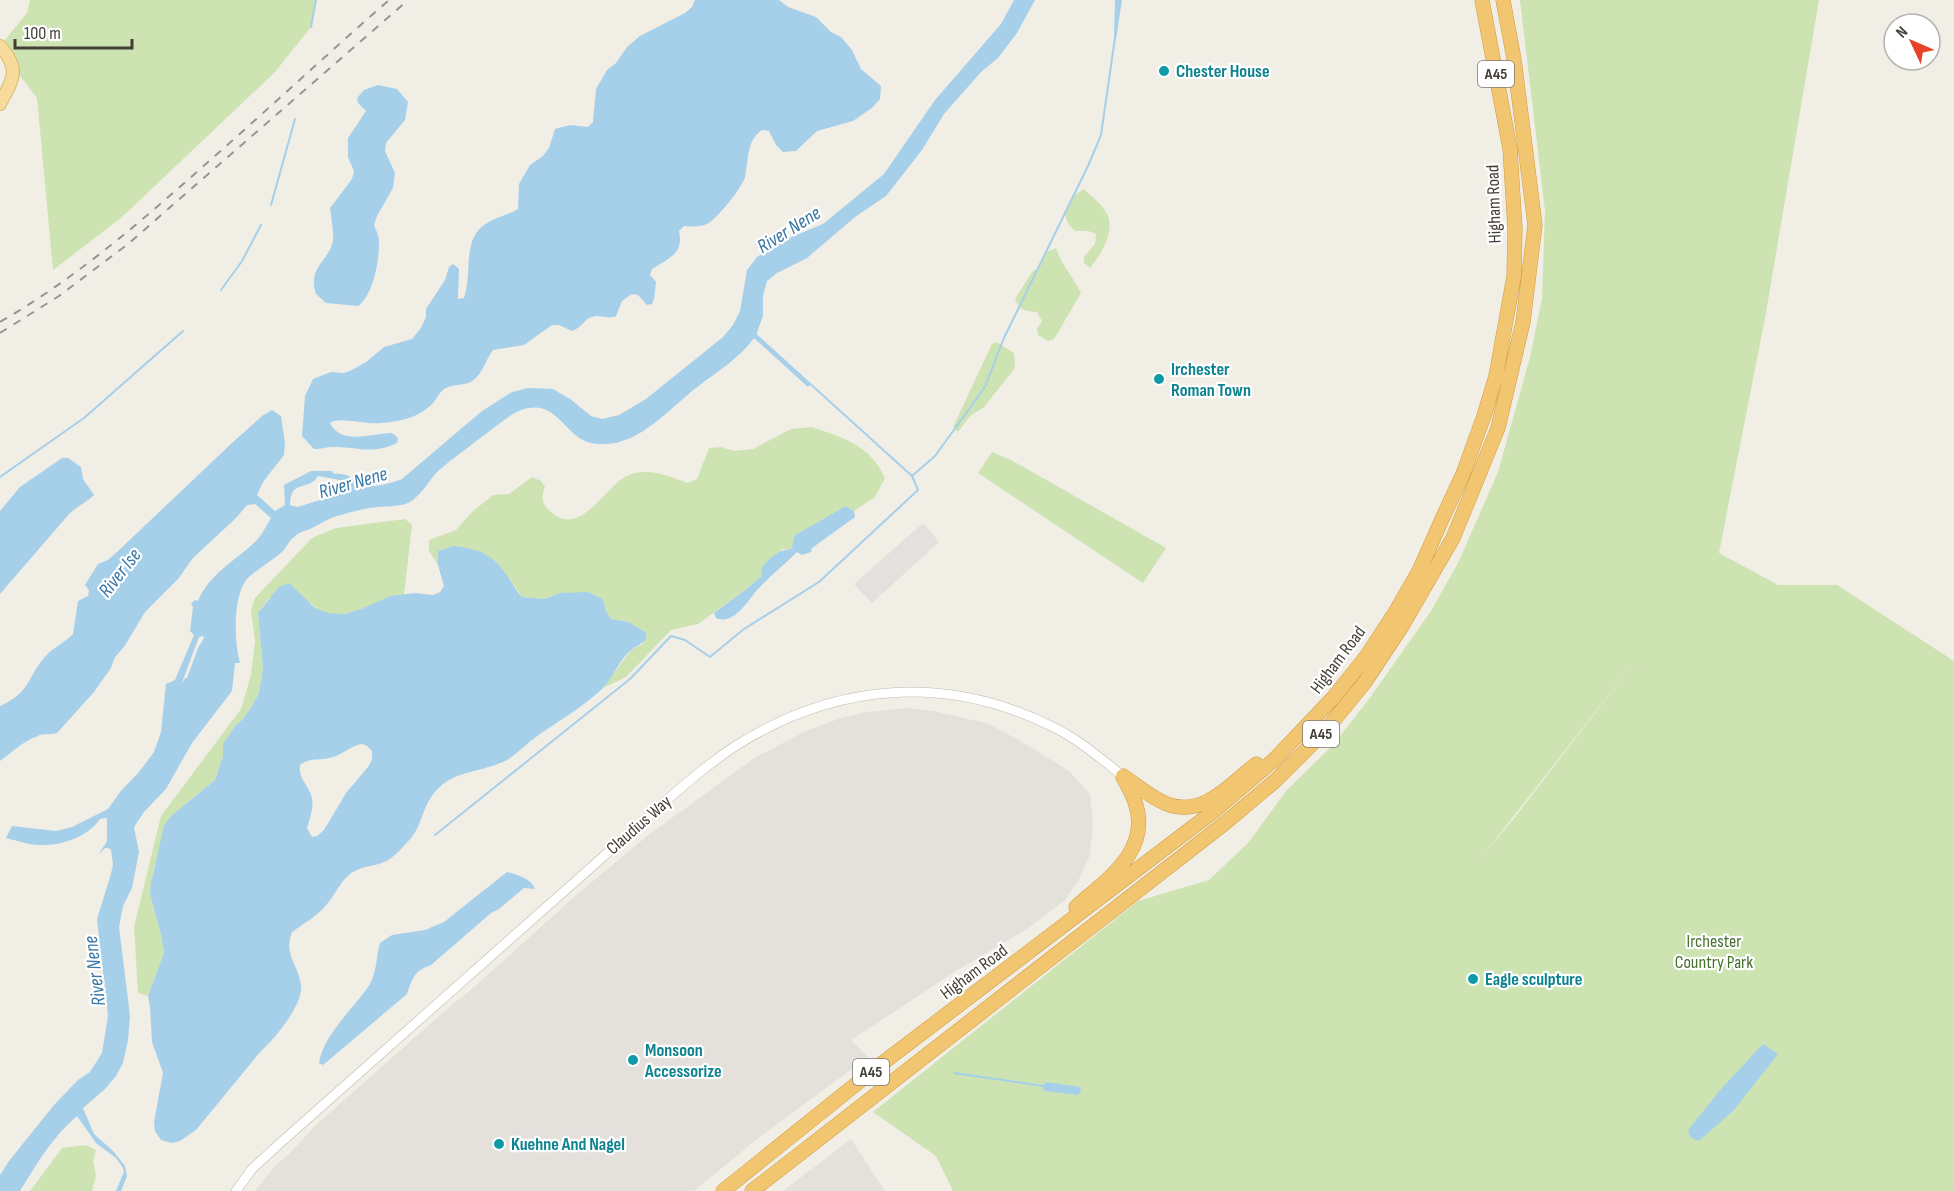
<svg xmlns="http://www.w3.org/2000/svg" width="1954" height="1191" viewBox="0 0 1954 1191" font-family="'Sofia Sans Condensed',sans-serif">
<rect width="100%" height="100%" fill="#f1eee6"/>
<path fill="#e4e0db" d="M907,708L933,711L986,723L1019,740L1069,771L1090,794L1093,823L1090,855L1079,879L1065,900L1030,927L956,971L851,1040L868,1057L752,1143L694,1191H255L274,1167L290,1153L316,1125L455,1002L464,996L573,898L647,836L756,757L806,731L841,718L866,712Z
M851,1139L885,1191H783Z"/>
<path fill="#cde3b2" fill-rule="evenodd" d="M30,0H316L311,27L275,72L121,218L53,270L37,98L14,68L0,46L27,13Z
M1520,0H1819L1765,318L1719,553L1778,585H1837L1954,661V1191H953L936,1156L873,1112L1138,901L1209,880L1248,843L1287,790L1333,745L1369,699L1431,611L1459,561L1498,472L1530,357L1542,299L1545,211ZM1635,661L1515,817L1481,858Z
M1084,189C1092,197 1102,204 1107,214C1116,230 1100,256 1090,268L1084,263V257L1095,244L1096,234L1088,231H1075L1068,224L1065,214L1075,195Z
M1056,248C1061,264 1073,277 1081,293L1054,339L1048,341L1038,335L1037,329L1042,321L1037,312C1026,311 1019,310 1015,299L1032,272L1039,267L1047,252Z
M996,342L1014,353L1015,368L984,407L970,416L958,432L953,427L992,344Z
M812,427C844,438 870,445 885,478L875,497L854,511L846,506L794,543L792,549H782L762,576L745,590L698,624L671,630L626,677L603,688L631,650L643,644L645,632L629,622L611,619L606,611L603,599L560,593L546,599L522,597L509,578L453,546L438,551V565L429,551V540L456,530L472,512L493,495L509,494L532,477L541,481L545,487C542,494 541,502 547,508C579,544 604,485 629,475C648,467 671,477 688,483L697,479L709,448L721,447L734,451L753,449L791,429Z
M992,452L1011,460L1166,548L1143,583L978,473Z
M405,519L412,525L404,595C377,597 333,632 311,603L269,598L258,613L263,668L259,693L252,706L243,719L235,726L224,744L223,756L215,780L171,816L154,867L150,894L161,935L164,954L148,996L138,993L134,927L161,816L241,709L251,675L255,641L251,610L255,598L312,538L336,528Z
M86,1145L96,1150L93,1161L96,1176L92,1191H30L62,1148Z"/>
<path fill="#e3e1de" d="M923,523L939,542L872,603L854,584Z"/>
<path fill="#a6cfea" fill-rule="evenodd" d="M695,0H779L788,7L816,17L831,32L841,37L852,50L861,69L881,86L880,99L872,108L853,121L817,131L796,151L783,152L776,145L769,131L762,130C746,141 749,159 745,177C742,188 717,219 707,224C699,227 691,227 684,226L679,231C684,254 669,258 652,269L650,275L656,282L654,299L652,304L647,305L638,295L632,294L622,301L616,316C607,320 600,314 592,317C584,319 582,328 572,331L559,325H552L524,345L493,350C486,359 484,370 476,378C467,387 456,383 446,388C439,391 437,400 431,405C417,418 399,422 380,423C366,425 340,416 330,423C341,446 373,433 392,433L398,438L397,443C372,455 359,447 334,447C327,447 321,449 314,449L302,436L305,396L313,379L331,372L344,373L352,370L366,362L384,347L412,339L421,328L426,317V309L445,280L449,267L453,264L459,269L458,299L464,298C473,273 461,238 487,223C497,217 508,215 518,209L519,184L530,165L543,156L549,148L555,129L570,125L588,127L593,122L596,89L607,70L616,63L627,47L640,36L685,13L692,7Z
M1014,0H1035L1017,33L998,58L981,72L944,114L922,150L886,196L855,217L807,258L777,273L767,281L763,296V316L756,335L810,385L808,387L754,338C739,359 716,372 696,388C666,411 634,452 591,443C564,437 557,397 521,410C509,415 498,425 487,433C470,446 453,458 437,472C429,481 423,492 413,500C404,507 389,506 378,507C364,508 348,513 334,517C325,520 321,524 314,527C307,531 300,531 294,537C289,541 287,546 283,551C273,560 261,567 250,576C232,591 234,642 240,663H235L232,691L192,743L166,789L144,812L134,827L139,852L132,888L123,906L119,927L130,1016L128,1040L123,1063L116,1076L105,1089L83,1108L94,1134L113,1151L125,1166L127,1176L121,1191H116L124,1172L123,1168L116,1158L96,1143L77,1116C53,1136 36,1165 20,1191H0V1175L9,1161L54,1105L78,1080L90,1072L102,1053L108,1016L97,919L111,874L113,864L111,850L108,848H105L99,854L107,841V818L100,819C88,837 61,846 39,845C28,845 16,840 6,838L12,826L56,831L72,827L108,809L120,792L139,772L154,752L161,732L166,684L175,680L194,635L190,631L193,607L191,604L195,600L198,601C209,574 235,561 256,541C262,535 266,526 271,518L255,504L247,505L237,517L193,558L178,579L145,612L124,647L115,657L111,668L94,692L57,733C51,735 43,733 38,736C21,742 13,752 0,761V706C31,692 26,679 44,658C52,648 64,643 73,634L78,601L88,596L89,590L85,585L98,564L108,560L117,552L232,443L262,416L272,410L281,416L285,443L284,455L263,482L257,495L275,511L285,505L284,485L311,471H332L334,474C346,473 353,478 362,484C371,489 392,483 402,479L482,411L512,392L528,388L553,389L570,399L591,416L602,419L619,415L646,399L723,337L733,325L740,311L747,270L757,257L777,243L823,224L884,174L935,100L1001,24ZM318,476L345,481L351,487L342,493L301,506L297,507L290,505C290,478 309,492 318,476ZM203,636L204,638L198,648L187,678H185L181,685L199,637Z
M1115,0H1122L1116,39L1114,38Z
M378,85L397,89L408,102L405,120L386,143L385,151L395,173L394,180L393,188L377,216L374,225C376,230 378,234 379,239C380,257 374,295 358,306L326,303L316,294C307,267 329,261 333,241C334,234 331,216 330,208L352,179L354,171L348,157V138L366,111L358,103L357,98L364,90Z
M62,458H68L81,467L83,479L94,495C87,502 78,506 70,513L0,594V511L20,487Z
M846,506L854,511L855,517L812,548L811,552L802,555L797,552C785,564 771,575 759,588C749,598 735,626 716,618L714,613L745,590L762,576L761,568C771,557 777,550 792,549L794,536Z
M453,546C480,549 493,554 508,577C513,584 516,591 522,597L545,599L560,593L588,592L603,599L606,611L611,619L629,622L645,632L647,638C642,645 635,646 629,652C618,662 613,678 602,689C582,708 558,721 536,737C525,745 518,753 507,760C486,771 462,770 443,784C421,802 425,821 411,838C404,846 393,859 384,862C372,867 359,866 349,875C340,882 335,895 327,904C318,916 304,923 292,932C283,956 299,964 301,986C303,1005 274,1040 260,1052L196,1130L180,1141L172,1143L161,1140L155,1131L154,1122L163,1073L152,1042L150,1007L148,996L164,953L161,935L150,894L151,883L164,826L171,816L215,780L223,756V744L235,726L243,719L252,706L259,693L263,668L258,613L279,587L289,583L315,608L328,613L344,614L361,609L391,596L415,593L433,595L440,592L444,586L438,565V551ZM361,744L366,745L372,751V760L368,767L346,793L324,830L317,836L312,837L307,828C310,818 314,808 312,798C309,785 298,779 300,765C309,757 322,761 333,757C343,754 351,746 361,744Z
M507,872C517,875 531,878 535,889L524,888L499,909L491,913L431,965C414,971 413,977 407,994L323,1065L319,1063C323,1035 355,1007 370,984C377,971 376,957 380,943L392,935L425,930L444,922Z
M1763,1044L1778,1054L1734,1110L1699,1141L1690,1137L1688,1130L1721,1089Z
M1046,1082L1080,1087L1081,1091L1078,1095L1044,1091L1043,1086Z"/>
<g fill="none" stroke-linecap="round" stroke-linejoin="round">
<path stroke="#a6cfea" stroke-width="2" d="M311,27L316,0
M271,205L295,119
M221,290L242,261L261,225
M912,476L935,456L985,387L1003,340L1088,166L1101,135L1115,38
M0,477L84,418L183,331
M435,835L630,679L671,636L685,640L710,657L744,629L819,582L918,490L912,476L754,333
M954,1073L1043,1086"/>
<g stroke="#bfb8ac" stroke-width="10">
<path id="minor" d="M236,1191L252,1169L278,1145C369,1064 461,983 552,902C591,868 629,833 668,799C690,780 712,761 737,745C836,683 945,674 1051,726C1077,738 1100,758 1123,776"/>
</g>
<g stroke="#d9b86c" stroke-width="14">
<path id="major" d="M0,46C21,70 13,79 0,104"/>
</g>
<g stroke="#d09b41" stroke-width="15">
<path id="highway" d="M1123,776C1137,785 1151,798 1167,804C1203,818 1231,784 1256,764
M1076,907C1107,879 1152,851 1135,802C1132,793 1127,785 1123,777
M723,1191L880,1065L1214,811L1275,759L1333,698L1366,657L1396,611L1419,571L1443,517L1463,474L1484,416L1496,376L1514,276L1515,229L1510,149L1482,0
M752,1191L1225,823L1275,781L1325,731L1365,682L1402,626L1453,538L1498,428L1523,322L1535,225L1514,59L1503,0"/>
</g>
<use href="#minor" stroke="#fff" stroke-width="9"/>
<use href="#major" stroke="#f6db9a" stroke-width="12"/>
<use href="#highway" stroke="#f2c670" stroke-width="14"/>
<path stroke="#959595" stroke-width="2" stroke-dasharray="8 8" stroke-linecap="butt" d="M0,322C73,280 137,225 199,170C263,114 325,56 389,0
M0,333L59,296L128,244L408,0"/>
</g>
<g fill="#0f9aa8" stroke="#fff" stroke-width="2">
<circle cx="1164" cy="71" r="6"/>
<circle cx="1159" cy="379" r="6"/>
<circle cx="1473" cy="979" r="6"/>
<circle cx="633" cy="1060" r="6"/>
<circle cx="499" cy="1144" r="6"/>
</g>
<g text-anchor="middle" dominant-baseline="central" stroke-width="4.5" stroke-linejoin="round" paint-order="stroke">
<g fill="#fff" stroke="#7b7872" stroke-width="1.5">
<rect x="1478" y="61" width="36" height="26" rx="4.5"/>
<rect x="1303" y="721" width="36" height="26" rx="4.5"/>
<rect x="853" y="1059" width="36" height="26" rx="4.5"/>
</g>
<g font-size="16" font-weight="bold" fill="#433e36">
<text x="1496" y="74">A45</text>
<text x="1321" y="734">A45</text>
<text x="871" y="1072">A45</text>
</g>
<g font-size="18" font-weight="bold" fill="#0d838f" stroke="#fff" text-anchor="start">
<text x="1176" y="71">Chester House</text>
<text x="1171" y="369">Irchester<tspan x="1171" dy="21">Roman Town</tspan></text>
<text x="1485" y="979">Eagle sculpture</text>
<text x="645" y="1050">Monsoon<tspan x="645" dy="21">Accessorize</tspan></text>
<text x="511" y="1144">Kuehne And Nagel</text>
</g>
<g font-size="18" fill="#433e36" stroke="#fff">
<text transform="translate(1494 204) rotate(-92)">Higham Road</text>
<text transform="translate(1338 660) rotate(-53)">Higham Road</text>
<text transform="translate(639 825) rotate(-41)">Claudius Way</text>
<text transform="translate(974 972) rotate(-37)">Higham Road</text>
</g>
<g font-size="18" fill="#47702e" stroke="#fff">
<text x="1714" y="941">Irchester<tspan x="1714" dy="21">Country Park</tspan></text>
</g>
<g font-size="20" font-style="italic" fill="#3878a6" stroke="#fff">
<text transform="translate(789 230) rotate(-32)">River Nene</text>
<text transform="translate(353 483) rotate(-16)">River Nene</text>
<text transform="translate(120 573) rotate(-52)">River Ise</text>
<text transform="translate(95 971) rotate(-97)">River Nene</text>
</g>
</g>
<g transform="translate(1912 42) rotate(314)"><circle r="28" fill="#ffffff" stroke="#b4b2af" stroke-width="1.5"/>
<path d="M0-4.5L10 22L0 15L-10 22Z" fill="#e84226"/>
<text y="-9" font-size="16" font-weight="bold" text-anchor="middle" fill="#433e36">N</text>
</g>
<path d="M15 39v9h117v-9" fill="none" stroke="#433e36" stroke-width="3"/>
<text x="24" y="39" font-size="18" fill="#433e36" stroke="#ffffff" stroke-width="4.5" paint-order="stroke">100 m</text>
</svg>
